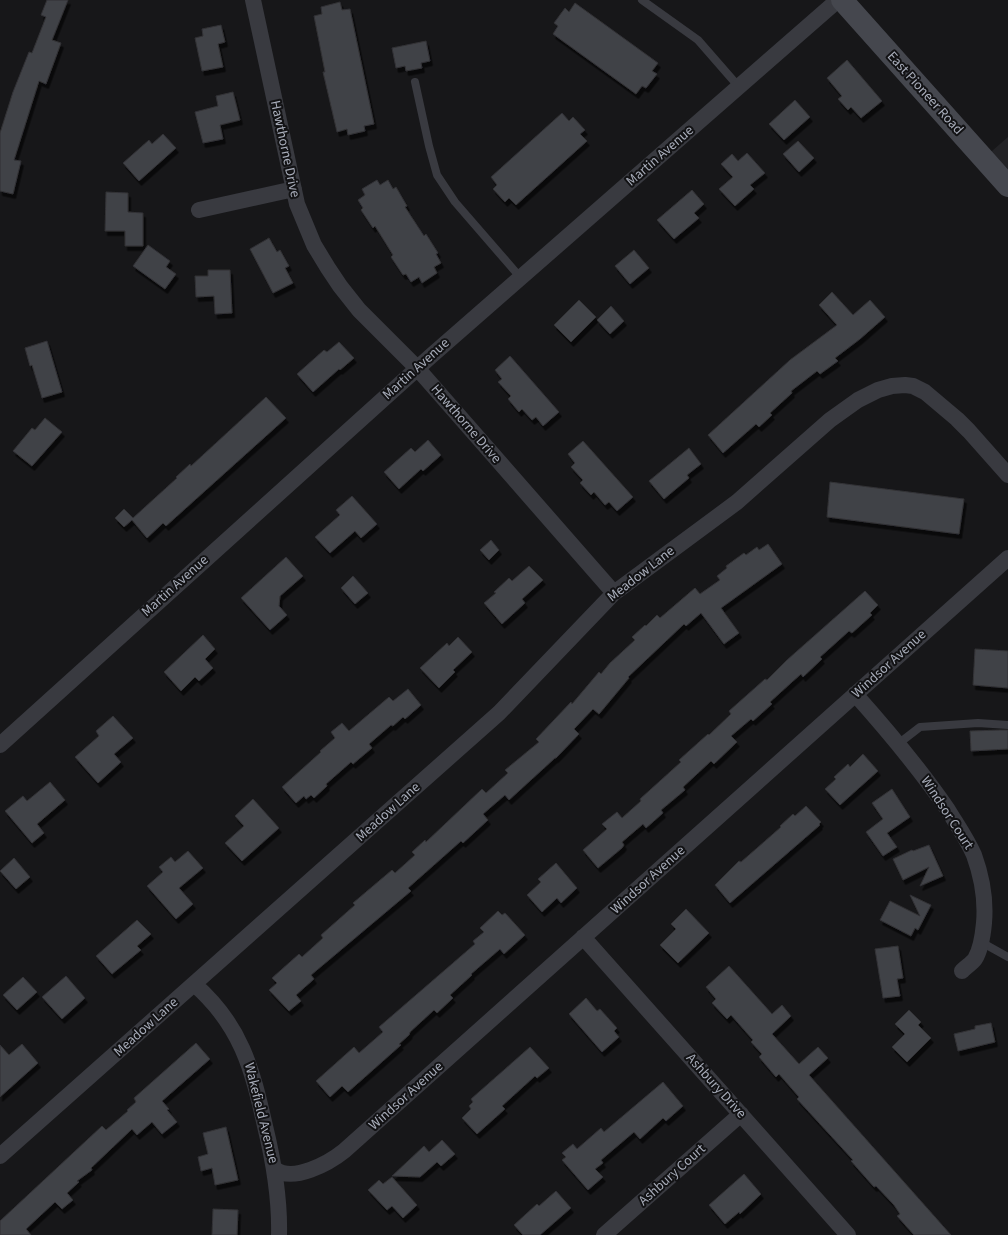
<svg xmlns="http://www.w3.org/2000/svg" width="1008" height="1235" viewBox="0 0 1008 1235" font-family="'Source Sans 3',sans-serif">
<defs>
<filter id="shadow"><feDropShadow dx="2.5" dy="4.5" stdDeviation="0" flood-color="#0009"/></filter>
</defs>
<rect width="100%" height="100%" fill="#171719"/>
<path fill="#232326" d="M1008,137V186L984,158Z"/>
<path fill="#414246" stroke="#313135" filter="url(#shadow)" d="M47,0H68L52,40L61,43L46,84L39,81L14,160L21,161L13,194L0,191V133L13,92L29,52L32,53L46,17L41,15Z
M340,2L342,10L350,9L374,124L364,126L365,131L348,135L347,129L337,132L323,72H325L314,16L322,14L321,7Z
M575,3L658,63L652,71L657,74L646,88L642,86L636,94L553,34L558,26L554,23L565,8L569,12Z
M221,25L225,42L218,44L223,67L202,71L195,38L203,36L202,29Z
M426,41L430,61L421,63L422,68L406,71L405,66L396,68L392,48Z
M847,60L882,101L861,118L851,107L848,110L838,99L842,96L827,78Z
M233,92L240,120L220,125L223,139L203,143L195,112L218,106L216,96Z
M795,100L810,117L784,140L769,124Z
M562,113L569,121L573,117L585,130L580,134L587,141L516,205L509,198L505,202L493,189L497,185L491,177Z
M163,134L176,148L139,181L123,163L149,140L152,144Z
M798,141L814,158L799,172L783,154Z
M747,153L765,173L750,185L754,189L735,206L719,189L733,177L721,164L732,154L738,161Z
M377,180L380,185L388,180L393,189L396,187L407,206L405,207L424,236L426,234L438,253L436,254L441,263L434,267L437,273L422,283L419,277L411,282L406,274L403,275L391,257L393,255L375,226L373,228L361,210L363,208L358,200L365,195L362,189Z
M692,190L704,204L694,213L699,218L674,239L657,220Z
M106,192L128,193V212L143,213V246H125V231H105Z
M269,238L277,252L280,250L289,266L285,268L293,283L273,293L250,249Z
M148,245L170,261L166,267L176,274L165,289L133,266Z
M634,250L649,268L630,284L615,266Z
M208,270H230L232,313L215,314L214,296L196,297L195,276H208Z
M832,292L853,315L870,300L885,317L860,339L835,358L838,361L820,374L817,371L791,391L792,393L770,413L772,415L759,427L756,424L723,453L708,435L790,360L837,325L819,305Z
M579,300L596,317L571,342L554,325Z
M611,306L624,321L610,334L597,320Z
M47,341L62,392L42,398L32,365L30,366L25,348Z
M339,342L354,358L340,370L339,369L313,392L297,374L324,350L327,352Z
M510,356L559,412L543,426L536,417L532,420L522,409L519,412L508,399L511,396L498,382L502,379L495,370Z
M266,397L286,418L166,526L163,523L147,538L132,520L124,527L115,518L124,509L133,518L177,478L176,477L190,464L191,466Z
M45,418L62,432L32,466L13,451L32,428L35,430Z
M428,440L441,455L423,471L421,469L399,489L384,472L411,448L415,452Z
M583,441L633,497L617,511L609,502L605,505L594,492L591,495L580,483L583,480L571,467L575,463L568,454Z
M689,448L701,464L687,475L689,478L664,499L649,481Z
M830,482L964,499L959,534L827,517Z
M352,496L377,524L361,538L355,531L330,553L315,537L340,515L336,510Z
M491,540L499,550L489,560L480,550Z
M768,544L782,564L721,608L739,633L724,644L701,613L686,626L684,624L628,677L629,678L599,714L593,709L574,729L579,734L556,758H555L509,800L505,795L483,814L488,820L463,843L461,841L408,888L411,891L311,975L314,979L296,995L301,1001L289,1011L269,990L277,983L272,978L299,954L302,957L323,938L321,935L355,905L353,903L392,870L395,873L415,855L412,852L425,840L426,842L482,789L486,793L508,773L505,770L539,742L536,739L571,702L572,704L599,672L601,674L610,663L635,640L632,637L645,625L646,626L657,615L660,618L695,588L700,594L720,580L717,576L727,568L726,566L744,553L746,555L757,547L759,550Z
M286,557L303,576L280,596L279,606L287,615L270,630L241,598Z
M529,566L543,580L522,599L525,603L502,624L484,603L496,593L494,592L509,578L512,581Z
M353,576L368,593L355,604L341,588Z
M865,591L878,605L870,613L872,615L852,633L849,631L829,649L820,657L822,659L803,677L801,674L792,682L770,702L772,704L753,721L751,719L731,736L737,742L714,764L711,761L683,787L685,790L661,810L663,813L646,828L643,824L622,842L624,845L622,848L598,868L583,850L607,829L602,824L617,812L622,818L641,801L640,799L681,762L679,760L708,734L709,735L731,714L729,711L765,679L767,680L787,660Z
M203,635L215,649L205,659L213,668L199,681L195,677L181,691L164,672Z
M458,637L472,652L453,670L455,672L439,688L420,668L447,643L449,646Z
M975,649L1008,651V688L973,685Z
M408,689L421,705L405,719L403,717L393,726L391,725L369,744L372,748L353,764L351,762L326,784L327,786L314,798L311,795L306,799L304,796L296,803L282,787L321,752L320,751L335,738L331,732L342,723L349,731L389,697L393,701Z
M113,716L133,738L114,754L121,762L98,783L75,757L99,736L96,731Z
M1001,730H1008V749L971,751L970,731Z
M863,754L878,771L840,805L825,789L836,779L834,777L848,764L850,767Z
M50,782L65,800L37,824L44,833L32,843L5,811L23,796L27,801Z
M892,789L910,817L887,833L897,847L883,856L866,832L883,819L872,803Z
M253,799L279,828L242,861L225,843L244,826L235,816Z
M806,806L821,822L819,824L820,825L730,903L715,885L739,861L741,862L781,827L780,826L793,814L795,816Z
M929,845L943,876L920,886L929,867L903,880L893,859L912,850L913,851Z
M188,851L203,868L179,888L193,904L176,919L147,886L163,872L159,867L171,857L175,862Z
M14,858L30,877L16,889L0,871Z
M556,863L577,888L561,903L557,898L542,912L527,895L541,882L538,879Z
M910,895L931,905L918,930L915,928L911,936L880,920L890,901L920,916Z
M686,909L709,933L678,963L660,945L676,929L671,924Z
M498,911L502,915L505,913L525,935L504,954L500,949L471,974L472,975L450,995L453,998L437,1013L434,1010L410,1032L409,1035L399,1044L401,1045L348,1092L342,1086L330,1097L316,1081L354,1047L359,1053L383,1032L379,1027L475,944L473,941L484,932L480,928Z
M137,920L151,934L137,946L141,950L112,974L96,956Z
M898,946L903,978L897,979L900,996L883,998L875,949Z
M729,966L772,1014L782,1005L791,1016L772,1034L799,1064L818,1047L828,1058L809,1075L951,1235H914L897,1216L900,1214L894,1205L876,1186L874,1187L851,1161L853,1160L797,1099L799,1097L779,1074L776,1077L759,1057L762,1054L751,1042L753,1040L731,1015L727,1019L712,1003L716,999L706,987Z
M66,976L85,998L62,1019L42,997Z
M23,977L37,992L17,1010L3,995Z
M586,998L597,1011L600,1009L617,1028L614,1031L619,1037L602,1052L569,1014Z
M909,1010L921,1022L918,1025L931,1038L907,1062L892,1047L905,1034L895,1024Z
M991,1023L995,1042L958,1051L954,1034L975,1029V1026Z
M196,1043L210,1059L162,1101L169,1109L167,1110L177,1122L162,1134L152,1122L137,1135L132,1129L91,1168L92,1170L77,1181L79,1182L67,1193L73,1200L62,1209L55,1202L26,1229L31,1235H0V1221L102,1126L106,1130L128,1111L127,1110L136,1102L134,1098Z
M22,1044L38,1063L0,1097V1045L9,1055Z
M530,1047L549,1068L537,1078L535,1076L502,1106L505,1109L477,1134L462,1118L471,1109L469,1106L473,1102L471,1099Z
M663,1082L683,1106L666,1121L663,1118L640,1139L634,1132L601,1160L603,1163L595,1169L603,1177L588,1190L562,1160L566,1157L562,1153L573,1144L577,1149L601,1128L604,1132Z
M226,1127L238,1180L215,1185L212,1168L201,1171L198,1157L208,1154L203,1133Z
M442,1140L455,1154L441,1166L437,1162L420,1177L392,1176L424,1146L429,1152Z
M744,1174L761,1194L740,1214L739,1212L725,1224L709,1205Z
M392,1177L417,1205L403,1218L392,1206L387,1210L368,1190L379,1180L383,1184Z
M556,1191L571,1208L540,1235H523L514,1225L537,1204L539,1206Z
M213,1209L238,1210L237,1235H212Z"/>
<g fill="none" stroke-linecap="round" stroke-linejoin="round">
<path stroke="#393a40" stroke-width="8" d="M642,0L698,40L739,87
M415,82L429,146L437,175L455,202L520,277
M898,744L920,727L978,723L1008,725
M981,942L1008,957"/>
<path stroke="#393a40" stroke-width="16" d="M253,0L297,204L314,245L328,268L340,286L359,310L417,368L614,593
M199,210L294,189
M855,694C888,731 920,769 948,810C957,825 967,839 974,855C982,877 986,900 984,923C983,934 981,949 975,959C972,963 966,967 962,971
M0,745L431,356L838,0
M583,937L848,1235
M194,984C241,1025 252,1068 265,1126C274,1163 280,1197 279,1235
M0,1156L499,713L614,593L737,502L830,420L858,400L878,390L892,386L905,385L913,386L925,392L957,419L969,431L1008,475
M275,1169C293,1183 329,1163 344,1151L1008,558
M604,1235L741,1114"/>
<path stroke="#45474e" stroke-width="22" d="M842,0L1008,186"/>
</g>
<g text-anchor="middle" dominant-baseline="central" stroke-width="4" stroke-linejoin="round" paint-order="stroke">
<g font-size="14" fill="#a8adba" stroke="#121214">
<text transform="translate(925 93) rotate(48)">East Pioneer Road</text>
<text transform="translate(285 149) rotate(78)">Hawthorne Drive</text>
<text transform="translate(660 156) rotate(-41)">Martin Avenue</text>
<text transform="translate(416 369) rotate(-42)">Martin Avenue</text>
<text transform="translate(466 424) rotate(49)">Hawthorne Drive</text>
<text transform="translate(641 574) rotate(-38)">Meadow Lane</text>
<text transform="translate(175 586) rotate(-42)">Martin Avenue</text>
<text transform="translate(889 664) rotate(-42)">Windsor Avenue</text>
<text transform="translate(388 812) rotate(-42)">Meadow Lane</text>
<text transform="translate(947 813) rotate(57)">Windsor Court</text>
<text transform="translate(648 880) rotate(-42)">Windsor Avenue</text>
<text transform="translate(146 1027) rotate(-42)">Meadow Lane</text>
<text transform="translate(716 1086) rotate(48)">Ashbury Drive</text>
<text transform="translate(406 1096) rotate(-42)">Windsor Avenue</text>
<text transform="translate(261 1113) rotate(76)">Wakefield Avenue</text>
<text transform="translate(672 1175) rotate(-42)">Ashbury Court</text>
</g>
</g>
</svg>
